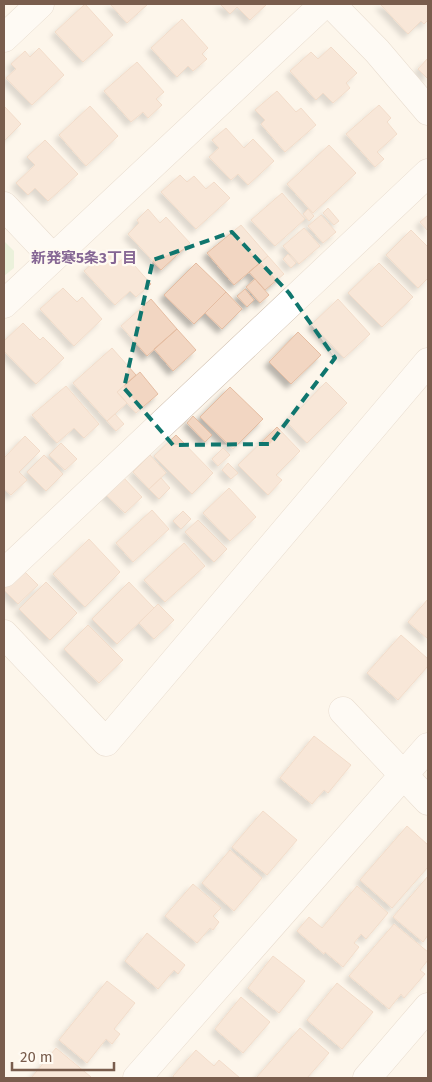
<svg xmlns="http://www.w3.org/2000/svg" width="432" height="1082" viewBox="0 0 432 1082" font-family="'Fira Sans','Noto Sans JP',sans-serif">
<defs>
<filter id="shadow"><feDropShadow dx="-4.5" dy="4.5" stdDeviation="2.5" flood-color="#0004"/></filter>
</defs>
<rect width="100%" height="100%" fill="#fdf6eb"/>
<path fill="#d6ebc8" d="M4,241L14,251V268L4,276Z"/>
<path fill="#f2d6c2" stroke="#e5bda2" filter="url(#shadow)" d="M85,4L113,35L83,62L55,32Z
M110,4H148L127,23Z
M220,4H267L250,20L237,7L230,14Z
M380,4H428V20L424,24L421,21L408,34Z
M182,19L208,48L202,54L207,59L193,71L188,66L177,77L151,48Z
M331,47L357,73L346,83L350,88L333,103L323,93L316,100L290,71L311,52L318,59Z
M39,48L64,75L32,105L6,78L16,69L11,64L25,51L30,57Z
M428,58V79L418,69Z
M137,62L164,92L156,99L162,105L148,118L143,112L131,122L104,91Z
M277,91L296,112L301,108L316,125L285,152L261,124L265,120L255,110Z
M379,105L391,118L387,122L397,134L377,152L384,159L375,167L346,134Z
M4,106L21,124L4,141Z
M90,106L118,136L86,166L59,135Z
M226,128L244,148L253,139L274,161L248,185L238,174L231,180L209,157L219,148L212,140Z
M45,140L78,174L48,201L35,188L28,195L16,183L35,165L27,157Z
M329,145L356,173L313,213L287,184Z
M180,175L187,182L194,176L206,189L214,182L230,198L196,229L161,192Z
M282,193L305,219L275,246L251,220Z
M328,208L339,221L334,225L323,213Z
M148,209L160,223L166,217L190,243L161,270L128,234L139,223L137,220Z
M308,209L314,216L309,221L303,214Z
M321,215L336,232L323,243L308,226Z
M428,215V231L420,222Z
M241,225L268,256L234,285L207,253Z
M304,228L320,246L299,264L283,246Z
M411,230L428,247V278L418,288L386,255Z
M108,249L119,262L126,256L151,284L136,297L130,291L115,305L84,271Z
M288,254L296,263L291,268L283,259Z
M268,256L284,274L265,290L249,272Z
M196,263L226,292L194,324L164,295Z
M379,263L413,297L382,327L348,293Z
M255,279L269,295L260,303L246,287Z
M63,288L77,302L82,297L102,319L74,346L40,309Z
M245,289L254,300L247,307L237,296Z
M226,292L242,309L222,329L205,313Z
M151,299L177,329L147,356L121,326Z
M338,299L370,334L344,358L312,324Z
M23,323L40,340L43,337L64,358L36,384L4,351V341Z
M177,329L196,350L173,371L154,349Z
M298,332L321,355L291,384L269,362Z
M112,348L136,375L117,392L127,403L107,421L73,383Z
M140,372L158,394L136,413L117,392Z
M326,382L347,403L307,443L287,422Z
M66,386L99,424L84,438L74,428L57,443L32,415Z
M230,387L263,419L233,449L200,417Z
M115,414L124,424L116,431L107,421Z
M193,416L212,435L205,442L187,423Z
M277,427L300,451L276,475L282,480L268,495L238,465Z
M176,435L213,473L192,494L154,456Z
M25,436L40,451L19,472L27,480L11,495L4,489V458Z
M61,443L77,459L65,470L49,455Z
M223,448L230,455L218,466L212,459Z
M44,455L63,474L46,491L27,472Z
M150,455L166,473L149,489L133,472Z
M228,463L238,473L231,479L222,470Z
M122,476L142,497L125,513L104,493Z
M161,478L170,488L159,499L149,489Z
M229,488L256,517L230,541L203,513Z
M152,510L169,529L133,562L116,543Z
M183,511L191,519L181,529L173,521Z
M198,520L227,549L214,562L185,532Z
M89,539L120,572L85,607L53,574Z
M184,543L205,566L165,602L144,580Z
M22,569L38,585L18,604L4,590V588Z
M46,582L77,613L50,640L19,609Z
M129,582L154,608L117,644L92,619Z
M428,599V639L408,622Z
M158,604L174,620L154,639L139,623Z
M88,625L123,660L99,683L64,649Z
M401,635L428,659V666L398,700L367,673Z
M314,736L351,765L328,793L324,790L312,804L280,778Z
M263,811L297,840L267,875L232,847Z
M407,826L428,845V867L392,908L360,880Z
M230,850L262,878L234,911L202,883Z
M428,876V935L423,942L393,917Z
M193,884L221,908L213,916L219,922L213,930L210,928L197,943L165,916Z
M357,886L388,913L366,939L361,934L354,943L359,947L343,967L325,952L324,954L297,931L309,917L322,928Z
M394,924L428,952V960L420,970L425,974L404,998L401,994L389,1009L349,976Z
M147,933L185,965L178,974L174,970L158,989L125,961Z
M273,956L305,981L279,1013L248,988Z
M107,981L135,1003L114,1029L120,1034L112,1044L106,1039L87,1063L59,1040Z
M337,983L373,1012L342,1049L307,1020Z
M241,997L270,1022L243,1053L215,1029Z
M300,1028L329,1053L307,1078H256Z
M56,1048L91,1077L90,1078H31Z
M196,1050L214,1066L219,1060L240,1078H175L173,1076Z"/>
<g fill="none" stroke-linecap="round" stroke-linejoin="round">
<g stroke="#d0bfaf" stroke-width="29">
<path id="minor" d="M331,4L377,51L428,111
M4,38L40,4
M4,206L53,258
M4,304L324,4
M4,573L428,173
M4,634L106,742L428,362
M343,711L428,801
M137,1078L428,747
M367,1078L428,1007"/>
</g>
<use href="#minor" stroke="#fff" stroke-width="28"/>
</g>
<path d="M0 0H432V1082H0ZM232,232L289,293L335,358L270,444L173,445L124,388L153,260Z" fill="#fdf6eb" fill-opacity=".55" fill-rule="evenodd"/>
<path fill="none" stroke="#0f766e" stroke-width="4" stroke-dasharray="10 6" stroke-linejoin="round" d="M232,232L289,293L335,358L270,444L173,445L124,388L153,260Z"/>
<g text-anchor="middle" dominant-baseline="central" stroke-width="4.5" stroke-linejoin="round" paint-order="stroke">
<g font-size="15" font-weight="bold" fill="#856694" stroke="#fffaf2">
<text x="84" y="258">新発寒5条3丁目</text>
</g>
</g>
<rect width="432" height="1082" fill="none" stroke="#795d4d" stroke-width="10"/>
<path d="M12 1062v8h102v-8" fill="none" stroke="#795d4d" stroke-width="2.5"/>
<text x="20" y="1062" font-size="15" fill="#795d4d" stroke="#fffaf2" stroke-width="4" paint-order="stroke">20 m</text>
</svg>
